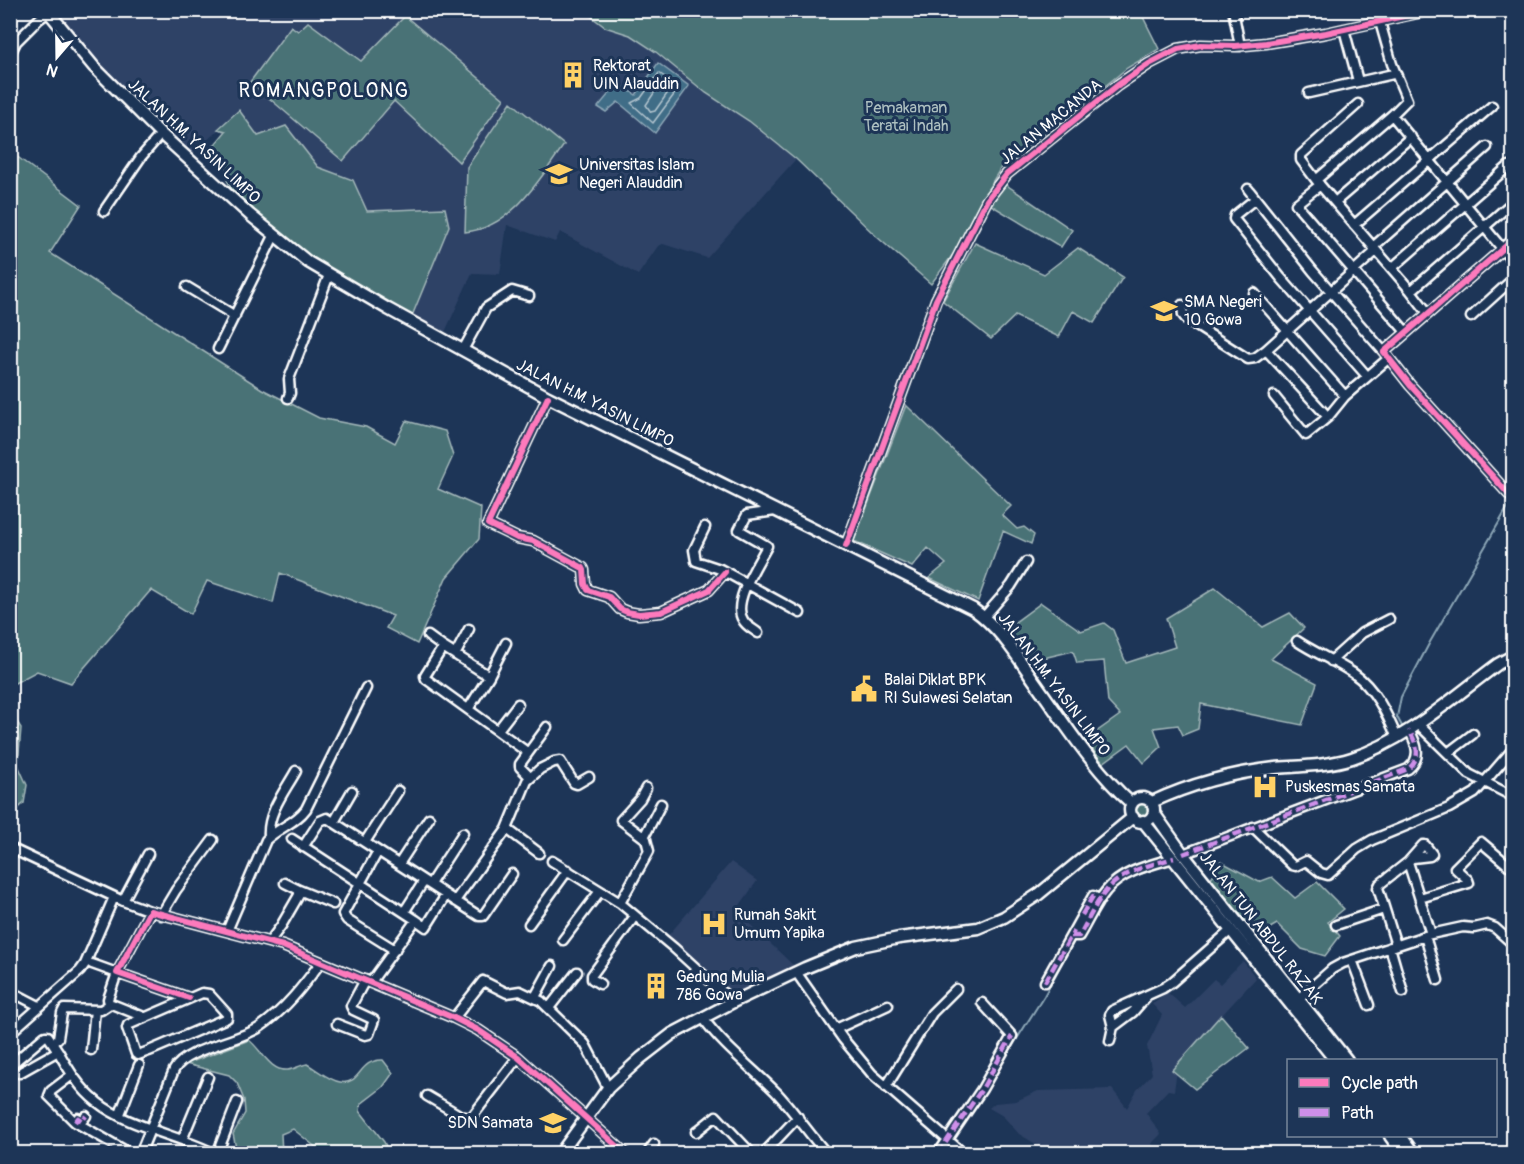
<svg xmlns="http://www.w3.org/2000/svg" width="1524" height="1164" viewBox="0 0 1524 1164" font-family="Pangolin,sans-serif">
<rect width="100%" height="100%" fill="#1d3557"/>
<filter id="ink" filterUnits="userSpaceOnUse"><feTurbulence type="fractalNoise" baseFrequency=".0167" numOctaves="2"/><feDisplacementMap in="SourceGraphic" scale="12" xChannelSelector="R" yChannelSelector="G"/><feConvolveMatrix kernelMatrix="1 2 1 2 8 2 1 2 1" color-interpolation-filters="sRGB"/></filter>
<g filter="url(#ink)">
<path fill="#2e4266" d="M57,11H584L605,27L630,35L657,52L706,93L749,121L796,159L707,258L663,244L658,246L638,275L560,232L555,242L507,225L500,274L472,273L445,332L412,316L449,226L445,208L367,211L353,180L318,167L286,126L258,136L239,111L191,155L95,59Z
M731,862L757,881L736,911L794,966L733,996L666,938Z
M1243,961L1256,978L1178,1063L1174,1091L1168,1090L1146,1113L1161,1134L1152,1143L1154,1149L1150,1153H1051L1019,1134L1003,1116L989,1108L995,1103L1016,1101L1038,1091L1112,1089L1127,1108L1137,1090L1152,1074L1147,1046L1162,1015L1152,1004L1167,992L1185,1008L1214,979L1220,984Z"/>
<path fill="#4a7276" stroke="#a4b8ba" stroke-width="1.5" d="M584,11H1140L1159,49L1127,68L1066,118L1003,164L976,209L954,253L931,284L877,237L796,159L749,121L706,93L656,52L630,35L605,27Z
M405,16L504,99L459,162L394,101L343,161L250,82L291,26L298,31L308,22L361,61Z
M511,102L564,145C539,180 512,228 465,232L467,167Z
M239,110L258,136L286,126L318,167L353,180L367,211L445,208L449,226L412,316L332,270L284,239L237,198L227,180L231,171L206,155L226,131L218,129Z
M11,152L81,205L50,253L262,389L319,418L366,427L395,443L406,421L445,431L453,456L438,489L481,508L479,539L446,578L417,644L386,628L393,616L280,573L273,603L207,581L191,614L151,590L71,683L37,671L11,685V689Z
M1005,184L1072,230L1061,247L991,205Z
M975,243L1044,274L1078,248L1123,277L1094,323L1073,311L1059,337L1015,316L991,339L943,301Z
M906,405L1011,506L1002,515L1017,529L1024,527L1034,535L1031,544L1003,531L978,601L929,578L946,564L928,548L912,567L854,541Z
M1215,588L1263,627L1290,613L1304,628L1271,659L1317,683L1302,725L1201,704L1198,729L1183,735L1178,725L1154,728L1161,747L1144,763L1129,744L1103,763L1085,740L1120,715L1108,702L1104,661L1077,663L1073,651L1031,661L1007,628L1041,603L1081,631L1104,623L1113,630L1126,663L1175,647L1166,618Z
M10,711L21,728L18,765L27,785L24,803L11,815Z
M1130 810a12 12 0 1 1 24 0a12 12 0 1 1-24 0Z
M1220,861L1259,882L1272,877L1295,898L1317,882L1344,909L1328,922L1340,936L1325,956L1302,949L1277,924L1258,935L1210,879L1219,867L1215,863Z
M1221,1015L1249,1048L1195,1089L1172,1070Z
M249,1040C261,1049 270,1072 288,1070C294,1069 301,1065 307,1064C318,1070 328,1080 340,1082C361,1086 358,1059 383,1060L393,1073L383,1087L361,1104L360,1111L384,1142L389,1153H323L293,1129L281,1134L282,1153H237L233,1134L245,1113L244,1100L237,1083L229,1075L186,1064Z"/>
<path fill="#416d87" stroke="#8da7b7" stroke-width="1.5" d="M658,63L689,86L655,133L618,102L606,112L598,107L618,83L636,95Z"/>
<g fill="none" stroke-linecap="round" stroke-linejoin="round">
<path stroke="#b3c5cf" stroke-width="1.5" d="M659,73L678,86L679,88L653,123L631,103L641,98Z
M660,84H664L669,91L655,111L651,112L646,105Z"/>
<path stroke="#8da7b7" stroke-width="2" d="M1403,728L1397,717L1401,697L1430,642L1512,500
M1340,799L1405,774
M1125,880L1161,866
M1003,1061L1044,996L1075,939"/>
<g stroke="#fff" stroke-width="13">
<path id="minor" d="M1237,10L1234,15L1240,46
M1344,29L1358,81
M10,33L15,37L16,42L10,54
M16,42L39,19L51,10
M1309,93L1393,74
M1358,104L1301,155V160L1320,185L1411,291L1428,313
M1392,115L1514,263
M1316,180L1392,115L1407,100L1392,64L1380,22
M1320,185L1296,204L1406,332
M1248,189L1313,271L1384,352
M1255,199L1235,215L1234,219L1281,278L1367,376
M1335,202L1411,137
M104,211L141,157L161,134
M1354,225L1492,106
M1514,239L1384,352L1410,385L1514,500
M1373,247L1487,147
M1392,268L1509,166
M187,287L235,316
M1411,291L1514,201
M1254,293L1345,396
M1182,305L1183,315L1187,320L1248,359L1255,358L1266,350L1376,251
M1471,317L1514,278
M218,349L274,236
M463,350L486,308L512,291L529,296
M1266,350L1328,417
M1274,396L1306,435L1328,417L1345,396L1389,358
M548,397L488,524L517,538L533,541L583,568L584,570L585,584L588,590L609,597L620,609L627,612L639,614L661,612L709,590L725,572
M288,398L290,393L289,379L329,275
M705,527L694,550L696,561L720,569L800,613
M846,546L936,300L987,200L1007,174L1118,85L1149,64L1178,49L1201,45L1235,46L1266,43L1326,33L1431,10
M984,617L1011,586L1026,562
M758,633C753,629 746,626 743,620C731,602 759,562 767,546L739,530L747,515L775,511
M428,636L443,647L425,676L426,679L527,752
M1297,641C1315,653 1335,661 1353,673C1375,688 1387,714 1397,738
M443,647L489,676L506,643
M455,655L469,629
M1331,661L1362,633L1389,619
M469,708L489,676
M1418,724L1469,774L1514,797
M498,730L518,704
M1448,753L1473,734
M530,777L520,767V764L547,727
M334,822L352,791
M1253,827L1292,865L1296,866L1306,861L1321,873L1328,875L1357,849L1372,840L1449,808L1475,793L1514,748
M507,829L539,853
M269,836C267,813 285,791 296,771
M644,837L661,804
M292,839L416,920
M365,842L398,791
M303,847L320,821L327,818L446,895
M10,848L123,901L150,911
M378,851L343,914L347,920L395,950
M1183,854L1408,769C1422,758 1417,744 1409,730
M552,861L620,903L674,948L733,1002
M1408,862L1423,845H1425L1432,854L1430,856L1413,858
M399,864L429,818
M430,884L463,833
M299,890L333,904
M1420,898L1469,883L1468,880L1455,868L1481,842L1514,870
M123,901L148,854
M455,901L507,829L527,781L540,769L554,762L560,761L574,783L577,784L589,777
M620,903L649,851L646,839L621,820L640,799L646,788
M404,912L424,881
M161,915L176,890L213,840
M529,924L568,870
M1336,925L1384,909
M227,931L266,840C278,828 296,823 306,809L366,688
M1071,936H1079C1088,921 1095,904 1106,891C1122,871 1150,865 1174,858
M1425,936L1438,980
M563,940L600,891
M270,941L281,926L299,895V890L285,883
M1396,945L1378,888L1380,884L1408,862L1431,934
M1390,947L1403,992
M1352,960L1369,1005
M92,964L117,973L108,999L109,1003L144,1017
M796,972L843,1039L872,1074L964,1154
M371,982L416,920L426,927L446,895L479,916H483L512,874
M1045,982L1093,896L1100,900
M600,984L592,979V975L635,916
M10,991L39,1006
M202,993L209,994L227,1014V1018L149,1051L138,1055L136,1054L127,1028L128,1025Z
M535,997L552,966
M189,998L117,973L150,911L283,946L454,1018L478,1030L518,1057L626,1154
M1298,999L1332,969L1343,963L1431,934L1463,927L1474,928L1487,925L1495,928L1514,945
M549,1008L577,972
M454,1018L483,981L507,993L520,991L541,1001L585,1044L608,1088
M703,1018C723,1046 751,1067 776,1092C794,1111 809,1134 827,1154
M337,1024L365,1035L369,1034L374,1020L353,1010L351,1006L365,980
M1113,1027L1133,1012L1146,997
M836,1029L888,1005
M10,1033L80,971L85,964L114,897
M58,1038L62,1013L64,1009L101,1010L110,1004
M1110,1041L1113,1027L1110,1015L1112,1011L1163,988L1172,982L1230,931
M91,1050L95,1010
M12,1064L45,1036H48L58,1051
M19,1073L58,1051C68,1069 80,1089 97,1102C128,1127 179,1135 215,1154
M72,1075L51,1091L49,1096L75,1122L131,1154
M886,1087L932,1013L956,989
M427,1096L461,1116L471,1118L518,1057
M120,1114L139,1065
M76,1122L78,1118L82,1121L86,1116
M696,1132L716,1116L752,1154
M182,1140L208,1077
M140,1154L174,1070C186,1048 238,1042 260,1027C285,1010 304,985 321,962
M217,1154L237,1102
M647,1154L654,1144
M763,1154L798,1117
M938,1154L982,1089L1012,1036L982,1003"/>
</g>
<g stroke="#fff" stroke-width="15">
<path id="major" d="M47,10L94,67L161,134L250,215L308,262L388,309L548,397L973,609C1000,628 1017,656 1035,682C1065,724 1093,769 1132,804
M1130 810a12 12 0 1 1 24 0a12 12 0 1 1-24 0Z
M1152,802C1191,784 1232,773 1275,768C1301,766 1327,766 1352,758C1407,740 1452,698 1498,664L1514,655
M1154,813L1183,854L1347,1060
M1143,821L1335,1060
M1390,1136L1403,1154
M1401,1136L1414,1154
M560,1154L608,1088L641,1058L672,1034L733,1002L805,968L856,947L899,938L978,928L1004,917L1039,894L1133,817"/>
</g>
<use href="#minor" stroke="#1d3557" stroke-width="8"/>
<use href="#major" stroke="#1d3557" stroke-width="10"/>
<path stroke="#ce8fe9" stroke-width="4.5" stroke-dasharray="9 4.5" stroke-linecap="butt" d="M48,12L51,10
M1183,854L1408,769C1422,758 1417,744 1409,730
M1082,915L1093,896L1100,900
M1071,936H1079C1088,921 1095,904 1106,891C1122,871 1150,865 1174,858
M1045,982L1074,931
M75,1122L78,1118L82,1121L86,1116
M938,1154L982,1089L1012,1036"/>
<g stroke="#1d3557" stroke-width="10">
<path id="cycleway" d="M1514,239L1384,352L1410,385L1514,500
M548,397L488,524L517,538L533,541L583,568L584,570L585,584L588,590L609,597L620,609L627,612L639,614L661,612L709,590L725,572
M846,546L936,300L987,200L1007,174L1118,85L1149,64L1178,49L1201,45L1235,46L1266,43L1326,33L1431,10
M189,998L117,973L150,911L283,946L454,1018L478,1030L518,1057L626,1154"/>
</g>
<use href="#cycleway" stroke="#fd7abc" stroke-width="6"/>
</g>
</g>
<defs>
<g id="building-bare" transform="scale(2.07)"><path d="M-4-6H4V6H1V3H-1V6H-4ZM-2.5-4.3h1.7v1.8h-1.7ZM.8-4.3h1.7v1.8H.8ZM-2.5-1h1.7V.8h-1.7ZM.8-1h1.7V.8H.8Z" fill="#ffd166" stroke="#1d3557" stroke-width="2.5" paint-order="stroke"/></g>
<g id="university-bare" transform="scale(2.07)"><path d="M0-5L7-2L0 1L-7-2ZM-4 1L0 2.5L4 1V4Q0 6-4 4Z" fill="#ffd166" stroke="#1d3557" stroke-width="2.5" paint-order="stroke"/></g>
<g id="school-bare" transform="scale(2.07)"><path d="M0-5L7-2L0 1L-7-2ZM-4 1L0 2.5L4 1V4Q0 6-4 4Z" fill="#ffd166" stroke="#1d3557" stroke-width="2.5" paint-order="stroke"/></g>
<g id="civic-bare" transform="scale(2.07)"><path d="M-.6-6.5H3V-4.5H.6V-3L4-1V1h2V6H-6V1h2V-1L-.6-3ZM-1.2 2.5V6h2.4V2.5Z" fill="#ffd166" stroke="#1d3557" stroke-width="2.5" paint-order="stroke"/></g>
<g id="hospital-bare" transform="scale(2.07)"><path d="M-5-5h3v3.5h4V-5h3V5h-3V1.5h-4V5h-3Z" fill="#ffd166" stroke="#1d3557" stroke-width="2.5" paint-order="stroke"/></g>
</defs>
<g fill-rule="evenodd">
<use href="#building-bare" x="573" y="75"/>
<use href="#university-bare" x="559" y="174"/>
<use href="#school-bare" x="1164" y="311"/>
<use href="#civic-bare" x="864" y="689"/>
<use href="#hospital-bare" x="1265" y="787"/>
<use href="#hospital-bare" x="714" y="924"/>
<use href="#building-bare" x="656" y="986"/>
<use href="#school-bare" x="553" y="1123"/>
</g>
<g text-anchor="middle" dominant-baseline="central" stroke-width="6" stroke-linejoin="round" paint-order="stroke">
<g font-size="16" fill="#fff" stroke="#1d3557" text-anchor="start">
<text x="593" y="66">Rektorat<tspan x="593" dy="18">UIN Alauddin</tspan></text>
<text x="579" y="165">Universitas Islam<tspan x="579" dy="18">Negeri Alauddin</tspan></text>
<text x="1184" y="302">SMA Negeri<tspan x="1184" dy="18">10 Gowa</tspan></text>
<text x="884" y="680">Balai Diklat BPK<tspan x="884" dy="18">RI Sulawesi Selatan</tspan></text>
<text x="1285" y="787">Puskesmas Samata</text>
<text x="734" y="915">Rumah Sakit<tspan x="734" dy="18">Umum Yapika</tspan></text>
<text x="676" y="977">Gedung Mulia<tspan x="676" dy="18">786 Gowa</tspan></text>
<text x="533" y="1123" text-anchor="end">SDN Samata</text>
</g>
<g font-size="16" fill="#aec0c1" stroke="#1d3557">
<text x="906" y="108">Pemakaman<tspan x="906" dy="18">Teratai Indah</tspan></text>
</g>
<g font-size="16" fill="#fff" stroke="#1d3557">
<text transform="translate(1051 122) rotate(-39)">JALAN MACANDA</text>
<text transform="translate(194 141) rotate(43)">JALAN H.M. YASIN LIMPO</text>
<text transform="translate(595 403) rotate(27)">JALAN H.M. YASIN LIMPO</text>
<text transform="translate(1054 684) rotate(53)">JALAN H.M. YASIN LIMPO</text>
<text transform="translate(1261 928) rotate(52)">JALAN TUN ABDUL RAZAK</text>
</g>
<g font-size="20" letter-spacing="1.5" fill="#fff" stroke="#1d3557">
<text x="324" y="90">ROMANGPOLONG</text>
</g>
</g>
<rect width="1524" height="1164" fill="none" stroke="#1d3557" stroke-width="36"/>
<rect x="18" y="18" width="1488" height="1128" fill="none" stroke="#fff" stroke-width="2" filter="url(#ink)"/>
<rect x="1287" y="1059" width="210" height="78" fill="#1d3557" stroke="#77869a" stroke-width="1.5"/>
<rect x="1299" y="1078" width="30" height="9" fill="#fd7abc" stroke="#77869a" stroke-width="1.5"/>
<text x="1341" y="1089" font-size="18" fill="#ffffff">Cycle path</text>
<rect x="1299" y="1108" width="30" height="9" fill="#ce8fe9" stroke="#77869a" stroke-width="1.5"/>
<text x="1341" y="1119" font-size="18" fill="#ffffff">Path</text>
<g transform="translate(57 57) rotate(200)" stroke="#1d3557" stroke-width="4.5" paint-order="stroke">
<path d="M0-4.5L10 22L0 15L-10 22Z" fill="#ffffff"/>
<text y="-9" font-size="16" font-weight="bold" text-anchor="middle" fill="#ffffff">N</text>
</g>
</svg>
